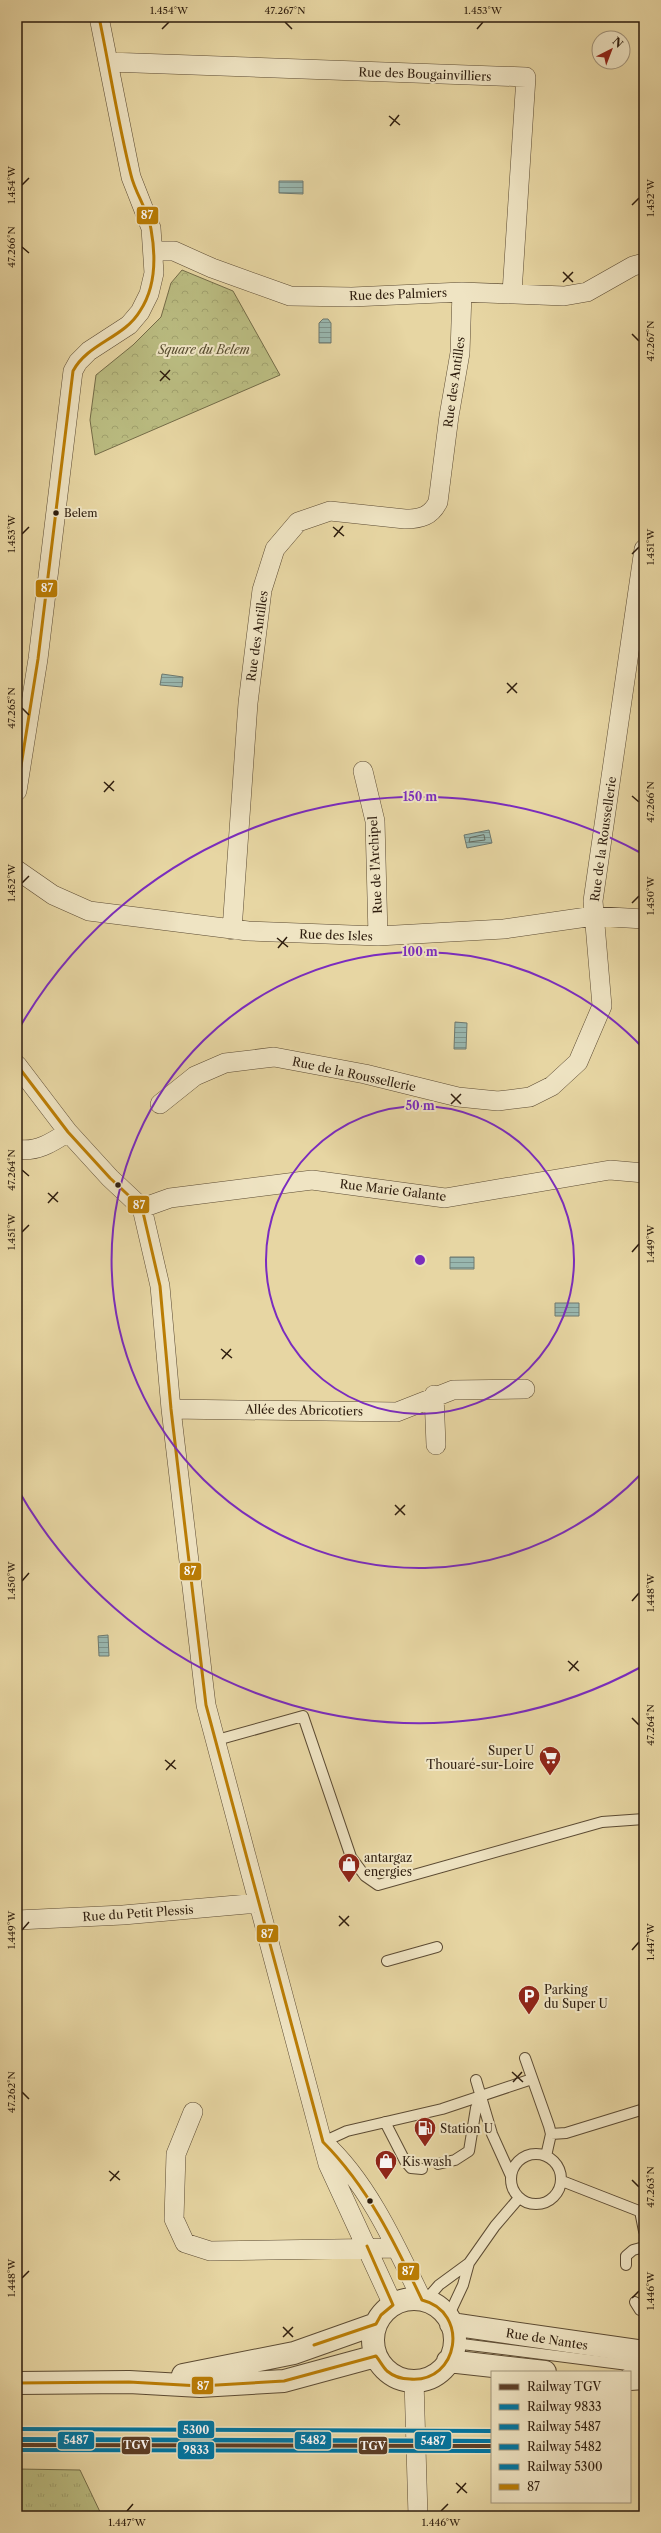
<svg xmlns="http://www.w3.org/2000/svg" width="661" height="2533" viewBox="0 0 661 2533" font-family="'Libre Caslon Text',serif">
<defs>
<pattern id="grass-tufts" width="24" height="20" patternUnits="userSpaceOnUse"><rect width="24" height="20" fill="#babc81"/><path d="M3 7l-1-3M5 7V3M7 7l1-3M15 17l-1-3M17 17v-4M19 17l1-3" fill="none" stroke="#a0a16e"/></pattern>
<pattern id="park-crowns" width="20" height="18" patternUnits="userSpaceOnUse"><rect width="20" height="18" fill="#babc81"/><path d="M2 6a3 3 0 1 1 6 0M12 15a3 3 0 1 1 6 0" fill="none" stroke="#a0a16e"/></pattern>
<pattern id="water-rules" width="6" height="5" patternUnits="userSpaceOnUse"><rect width="6" height="5" fill="#99b7af"/><path d="M0 2.5h6" fill="none" stroke="#7d948d"/></pattern>
</defs>
<rect width="100%" height="100%" fill="#e7d6a3"/>
<filter id="stains"><feTurbulence type="fractalNoise" baseFrequency=".005" numOctaves="4"/><feColorMatrix values="0 0 0 0 .2 0 0 0 0 .09 0 0 0 0 .02 0 0 0 .5 -.17"/></filter>
<radialGradient id="worn" r=".72"><stop offset=".6" stop-color="#630" stop-opacity="0"/><stop offset="1" stop-color="#630" stop-opacity=".3"/></radialGradient>
<path fill="url(#grass-tufts)" stroke="#746c48" d="M17,2469L80,2470L102,2516H17Z"/>
<path fill="url(#park-crowns)" stroke="#746c48" d="M182,270L233,291L280,375L95,455L90,420L96,375L133,345L161,317L171,283Z"/>
<path fill="url(#water-rules)" stroke="#6e796f" d="M279,181H303V194L279,193Z
M323,319H328L331,323V343H319V323Z
M162,674L183,677L182,687L160,685Z
M489,830L492,843L467,848L464,835Z
M455,1022L467,1023L466,1049H454Z
M450,1257H474V1269H450Z
M555,1303H579V1316H555Z
M108,1635L109,1656H99L98,1636Z"/>
<g fill="none" stroke-linecap="round" stroke-linejoin="round">
<path stroke="#646a5e" stroke-width="1" d="M484,835L485,840L469,842L470,838Z"/>
<g stroke="#5c4b33" stroke-width="12">
<path id="service" d="M217,1740L303,1716L351,1857L365,1876L378,1885L602,1822L644,1819
M387,1961L437,1947
M525,2058L549,2126L551,2134L546,2156
M476,2080L492,2134L511,2176
M385,2122L405,2161L411,2168L422,2169
M551,2134L566,2133L644,2109
M323,2142L347,2131L442,2109L532,2079
M511 2179a25 25 0 1 1 50 0a25 25 0 1 1-50 0Z
M438,2164L455,2160L469,2151L476,2108L481,2097
M562,2181L644,2213
M640,2211L644,2231
M626,2265V2256L633,2250L644,2247
M425,2301L439,2285L469,2263
M635,2302L640,2310L644,2312
M448,2317L463,2285L469,2263L495,2226L519,2198
M454,2343L644,2367"/>
</g>
<g stroke="#5c4b33" stroke-width="20">
<path id="minor" d="M108,62L526,77L512,293
M154,251H174L212,268L290,296L352,297L462,292L564,296L587,292L633,266L644,263
M363,771L375,821L378,936
M17,791L38,659L73,371L78,362L89,351L129,325L140,312L149,294L154,273L151,228L131,177L99,17
M17,870L53,895L89,911L248,931L378,936L504,929L594,916L644,919
M232,930L248,703L262,590L275,549L298,522L330,511L405,519C421,519 431,516 438,502L449,416L460,353L462,292
M17,1065L68,1132L110,1178L142,1208L160,1286L171,1409L206,1705L328,2164L393,2305
M160,1104L195,1076L225,1063L274,1057L365,1074L458,1097L498,1101L530,1097L552,1086L578,1062L602,1006L593,901L644,549
M17,1149C36,1153 53,1142 68,1132
M142,1208L170,1198L312,1180L445,1198L610,1170L644,1173
M434,1395L436,1445
M171,1409L397,1412L453,1390L525,1389
M17,1920L123,1915L258,1903
M193,2112L176,2154L174,2219L185,2243L210,2251L396,2248
M323,2142C367,2181 397,2248 422,2300
M414,2380L418,2516"/>
</g>
<g stroke="#5c4b33" stroke-width="24">
<path id="tertiary" d="M373 2340a41 41 0 1 1 82 0a41 41 0 1 1-82 0Z
M451,2324L644,2352
M448,2361L545,2372
M183,2375L294,2353L376,2324
M630,2379L644,2378
M17,2383L129,2382L200,2386L284,2381L376,2356"/>
</g>
<use href="#service" stroke="#efe4c3" stroke-width="10"/>
<use href="#minor" stroke="#efe4c3" stroke-width="19"/>
<use href="#tertiary" stroke="#efe4c3" stroke-width="22"/>
<g stroke="#efe4c3" stroke-width="6">
<path id="bus-1" d="M17,791L38,659L73,371C88,343 124,338 140,311C156,287 156,257 151,229C148,210 135,193 131,175C118,123 110,70 99,17
M17,1065L68,1132L110,1178L142,1208L160,1286L171,1409L206,1705L323,2142C368,2187 395,2243 422,2300C470,2312 459,2383 410,2379C402,2379 393,2376 387,2371C383,2367 380,2361 376,2356L284,2381L200,2386L129,2382L17,2383
M314,2345L376,2324L381,2315L393,2305L367,2246"/>
</g>
<use href="#bus-1" stroke="#bb7d04" stroke-width="3"/>
<g stroke="#efe4c3" stroke-width="7">
<path id="rail-1" d="M17,2445L492,2446"/>
</g>
<g stroke="#efe4c3" stroke-width="7">
<path id="rail-2" d="M17,2450L492,2451"/>
</g>
<g stroke="#efe4c3" stroke-width="7">
<path id="rail-3" d="M17,2440L492,2441"/>
</g>
<g stroke="#efe4c3" stroke-width="7">
<path id="rail-4" d="M17,2439L492,2441"/>
</g>
<g stroke="#efe4c3" stroke-width="7">
<path id="rail-5" d="M17,2429L492,2431"/>
</g>
<use href="#rail-1" stroke="#5c3e26" stroke-width="4"/>
<use href="#rail-2" stroke="#0075a1" stroke-width="4"/>
<use href="#rail-3" stroke="#0075a1" stroke-width="4"/>
<use href="#rail-4" stroke="#0075a1" stroke-width="4"/>
<use href="#rail-5" stroke="#0075a1" stroke-width="4"/>
</g>
<path fill="none" stroke="#2e1d0e" stroke-width="1.5" d="M285,22L292,29M162,29L169,22M477,29L483,22M389,116L400,125M390,126L399,115M22,185L29,178M632,205L639,198M22,247L29,253M563,272L573,282M563,282L573,272M632,334L639,341M160,371L170,380M160,381L170,370M333,527L344,536M22,534L29,527M334,537L343,526M632,554L639,547M507,683L517,693M507,693L517,683M22,708L29,715M104,782L114,791M104,792L114,781M632,796L639,802M22,883L29,876M632,903L639,896M277,938L288,947M278,948L287,937M451,1094L461,1104M451,1104L461,1094M22,1170L29,1176M48,1193L58,1202M48,1203L58,1192M22,1232L29,1225M632,1252L639,1244M221,1349L232,1358M222,1359L231,1349M395,1505L405,1515M395,1515L405,1505M22,1581L29,1573M632,1601L639,1593M568,1661L579,1671M569,1671L578,1661M632,1718L639,1725M165,1760L176,1769M166,1770L175,1760M339,1916L349,1926M339,1926L349,1916M22,1930L29,1922M632,1950L639,1942M512,2072L523,2082M513,2082L522,2072M22,2092L29,2099M109,2171L120,2180M632,2180L639,2187M110,2181L119,2171M22,2278L29,2271M632,2298L639,2291M283,2327L293,2337M283,2337L293,2327M456,2483L467,2493M457,2493L466,2483M127,2511L133,2504M441,2511L448,2504"/>
<g fill="none" stroke="#7b2cbf" stroke-width="2">
<circle cx="420" cy="1260" r="154"/>
<path d="M643 1472A308 308 0 1 1 643 1048"/>
<path d="M641 1667A463 463 0 0 1 17 1488M17 1032A463 463 0 0 1 641 853"/>
</g>
<defs>
<g id="supermarket-pin" transform="scale(1.15)"><path d="M0 17L-7.5 6A9.5 9.5 0 1 1 7.5 6Z" fill="#8f2418" stroke="#efe4c3"/><path d="M-6-5.5h2.5l.6 2H6L4.5 2H-2.5L-4.4-4H-6ZM-1.5 3.2a1.3 1.3 0 1 0 .1 0ZM3 3.2a1.3 1.3 0 1 0 .1 0Z" fill="#fff"/></g>
<g id="shop-pin" transform="scale(1.15)"><path d="M0 17L-7.5 6A9.5 9.5 0 1 1 7.5 6Z" fill="#8f2418" stroke="#efe4c3"/><path d="M-5-2.5h2.3a2.7 3.5 0 0 1 5.4 0H5L5.5 6h-11ZM-1.5-2.5h3a1.5 2.3 0 0 0-3 0Z" fill="#fff"/></g>
<g id="parking-pin" transform="scale(1.15)"><path d="M0 17L-7.5 6A9.5 9.5 0 1 1 7.5 6Z" fill="#8f2418" stroke="#efe4c3"/><path d="M-3.5-5.5H1a3.5 3.5 0 0 1 0 7H-1V5.5H-3.5ZM-1-3.4V-.6H.8a1.4 1.4 0 0 0 0-2.8Z" fill="#fff"/></g>
<g id="fuel-pin" transform="scale(1.15)"><path d="M0 17L-7.5 6A9.5 9.5 0 1 1 7.5 6Z" fill="#8f2418" stroke="#efe4c3"/><path d="M-5.5-6h7V0h2V4h1.3V-2.5L3-4.5l.8-.8L6-3V5H2.5V1h-1V6h-7ZM-4.2-4.7v3.2H.2V-4.7Z" fill="#fff"/></g>
</defs>
<g fill-rule="evenodd">
<use href="#supermarket-pin" x="550" y="1757"/>
<use href="#shop-pin" x="349" y="1864"/>
<use href="#parking-pin" x="529" y="1996"/>
<use href="#fuel-pin" x="425" y="2128"/>
<use href="#shop-pin" x="386" y="2161"/>
</g>
<g fill="#2e1d0e" stroke="#efe4c3" stroke-width="1.5">
<circle cx="56" cy="513" r="3.5"/>
<circle cx="118" cy="1185" r="3.5"/>
<circle cx="370" cy="2201" r="3.5"/>
</g>
<g text-anchor="middle" dominant-baseline="central" stroke-width="4" stroke-linejoin="round" paint-order="stroke">
<g font-size="11" fill="#2e1d0e" stroke="#efe4c3" text-anchor="start">
<text x="64" y="513">Belem</text>
</g>
<g font-size="12" fill="#2e1d0e" stroke="#efe4c3">
<text transform="translate(425 74) rotate(2)">Rue des Bougainvilliers</text>
<text transform="translate(398 294) rotate(-2)">Rue des Palmiers</text>
<text transform="translate(454 382) rotate(-82)">Rue des Antilles</text>
<text transform="translate(257 636) rotate(-82)">Rue des Antilles</text>
<text transform="translate(603 839) rotate(-82)">Rue de la Roussellerie</text>
<text transform="translate(375 865) rotate(-93)">Rue de l'Archipel</text>
<text transform="translate(336 935) rotate(2)">Rue des Isles</text>
<text transform="translate(354 1074) rotate(12)">Rue de la Roussellerie</text>
<text transform="translate(393 1190) rotate(7)">Rue Marie Galante</text>
<text transform="translate(304 1410) rotate(1)">Allée des Abricotiers</text>
<text transform="translate(138 1913) rotate(-4)">Rue du Petit Plessis</text>
<text transform="translate(547 2339) rotate(9)">Rue de Nantes</text>
</g>
<g font-size="12" font-style="italic" fill="#584d30" stroke="#efe4c3">
<text x="204" y="349">Square du Belem</text>
</g>
<g font-size="12" fill="#2e1d0e" stroke="#efe4c3" text-anchor="start">
<text x="534" y="1750" text-anchor="end">Super U<tspan x="534" dy="14">Thouaré-sur-Loire</tspan></text>
<text x="364" y="1857">antargaz<tspan x="364" dy="14">energies</tspan></text>
<text x="544" y="1989">Parking<tspan x="544" dy="14">du Super U</tspan></text>
<text x="440" y="2128">Station U</text>
<text x="402" y="2161">Kis wash</text>
</g>
</g>
<circle cx="420" cy="1260" r="6" fill="#7b2cbf" stroke="#efe4c3" stroke-width="2"/>
<g font-size="12" text-anchor="middle" font-weight="bold" fill="#7b2cbf" stroke="#efe4c3" stroke-width="4" stroke-linejoin="round" paint-order="stroke">
<text x="420" y="801">150 m</text>
<text x="420" y="956">100 m</text>
<text x="420" y="1110">50 m</text>
</g>
<g stroke="#efe4c3" stroke-width="1.5">
<rect x="136" y="206" width="23" height="19" rx="4" fill="#bb7d04"/>
<rect x="35" y="579" width="23" height="19" rx="4" fill="#bb7d04"/>
<rect x="127" y="1195" width="23" height="19" rx="4" fill="#bb7d04"/>
<rect x="179" y="1562" width="23" height="19" rx="4" fill="#bb7d04"/>
<rect x="256" y="1924" width="23" height="19" rx="4" fill="#bb7d04"/>
<rect x="397" y="2262" width="23" height="19" rx="4" fill="#bb7d04"/>
<rect x="191" y="2376" width="23" height="19" rx="4" fill="#bb7d04"/>
<rect x="177" y="2420" width="38" height="19" rx="4" fill="#0075a1"/>
<rect x="57" y="2431" width="38" height="19" rx="4" fill="#0075a1"/>
<rect x="294" y="2431" width="38" height="19" rx="4" fill="#0075a1"/>
<rect x="414" y="2431" width="38" height="19" rx="4" fill="#0075a1"/>
<rect x="121" y="2436" width="30" height="19" rx="4" fill="#5c3e26"/>
<rect x="358" y="2436" width="30" height="19" rx="4" fill="#5c3e26"/>
<rect x="177" y="2441" width="38" height="19" rx="4" fill="#0075a1"/>
</g>
<g font-size="11" text-anchor="middle" font-weight="bold" fill="#fff">
<text x="147" y="219">87</text>
<text x="47" y="592">87</text>
<text x="139" y="1209">87</text>
<text x="190" y="1575">87</text>
<text x="267" y="1938">87</text>
<text x="408" y="2275">87</text>
<text x="203" y="2390">87</text>
<text x="196" y="2434">5300</text>
<text x="76" y="2444">5487</text>
<text x="313" y="2444">5482</text>
<text x="433" y="2445">5487</text>
<text x="136" y="2449">TGV</text>
<text x="373" y="2450">TGV</text>
<text x="196" y="2454">9833</text>
</g>
<rect width="661" height="2533" fill="none" stroke="#e7d6a3" stroke-width="44"/>
<rect x="491" y="2371" width="140" height="132" fill="#efe4c3" stroke="#a2947b"/>
<rect x="499" y="2384" width="20" height="6" fill="#5c3e26" stroke="#a2947b"/>
<text x="527" y="2391" font-size="12" fill="#2e1d0e">Railway TGV</text>
<rect x="499" y="2404" width="20" height="6" fill="#0075a1" stroke="#a2947b"/>
<text x="527" y="2411" font-size="12" fill="#2e1d0e">Railway 9833</text>
<rect x="499" y="2424" width="20" height="6" fill="#0075a1" stroke="#a2947b"/>
<text x="527" y="2431" font-size="12" fill="#2e1d0e">Railway 5487</text>
<rect x="499" y="2444" width="20" height="6" fill="#0075a1" stroke="#a2947b"/>
<text x="527" y="2451" font-size="12" fill="#2e1d0e">Railway 5482</text>
<rect x="499" y="2464" width="20" height="6" fill="#0075a1" stroke="#a2947b"/>
<text x="527" y="2471" font-size="12" fill="#2e1d0e">Railway 5300</text>
<rect x="499" y="2484" width="20" height="6" fill="#bb7d04" stroke="#a2947b"/>
<text x="527" y="2491" font-size="12" fill="#2e1d0e">87</text>
<g transform="translate(611 50) rotate(42)"><circle r="19" fill="#efe4c3" stroke="#a2947b"/>
<path d="M0-3L7 15L0 10L-7 15Z" fill="#8f2418"/>
<text y="-6" font-size="11" font-weight="bold" text-anchor="middle" fill="#2e1d0e">N</text>
</g>
<rect x="22" y="22" width="617" height="2489" fill="none" stroke="#2e1d0e" stroke-width="1.5"/>
<g font-size="10" text-anchor="middle" fill="#2e1d0e">
<text x="169" y="14">1.454°W</text>
<text x="285" y="14">47.267°N</text>
<text x="483" y="14">1.453°W</text>
<text transform="translate(11 185) rotate(-90)" y="4">1.454°W</text>
<text transform="translate(650 198) rotate(-90)" y="4">1.452°W</text>
<text transform="translate(11 247) rotate(-90)" y="4">47.266°N</text>
<text transform="translate(650 341) rotate(-90)" y="4">47.267°N</text>
<text transform="translate(11 534) rotate(-90)" y="4">1.453°W</text>
<text transform="translate(650 547) rotate(-90)" y="4">1.451°W</text>
<text transform="translate(11 708) rotate(-90)" y="4">47.265°N</text>
<text transform="translate(650 802) rotate(-90)" y="4">47.266°N</text>
<text transform="translate(11 883) rotate(-90)" y="4">1.452°W</text>
<text transform="translate(650 896) rotate(-90)" y="4">1.450°W</text>
<text transform="translate(11 1170) rotate(-90)" y="4">47.264°N</text>
<text transform="translate(11 1232) rotate(-90)" y="4">1.451°W</text>
<text transform="translate(650 1244) rotate(-90)" y="4">1.449°W</text>
<text transform="translate(11 1581) rotate(-90)" y="4">1.450°W</text>
<text transform="translate(650 1593) rotate(-90)" y="4">1.448°W</text>
<text transform="translate(650 1725) rotate(-90)" y="4">47.264°N</text>
<text transform="translate(11 1930) rotate(-90)" y="4">1.449°W</text>
<text transform="translate(650 1942) rotate(-90)" y="4">1.447°W</text>
<text transform="translate(11 2092) rotate(-90)" y="4">47.262°N</text>
<text transform="translate(650 2187) rotate(-90)" y="4">47.263°N</text>
<text transform="translate(11 2278) rotate(-90)" y="4">1.448°W</text>
<text transform="translate(650 2291) rotate(-90)" y="4">1.446°W</text>
<text x="127" y="2526">1.447°W</text>
<text x="441" y="2526">1.446°W</text>
</g>
<rect width="100%" height="100%" filter="url(#stains)"/>
<rect width="100%" height="100%" fill="url(#worn)"/>
</svg>
